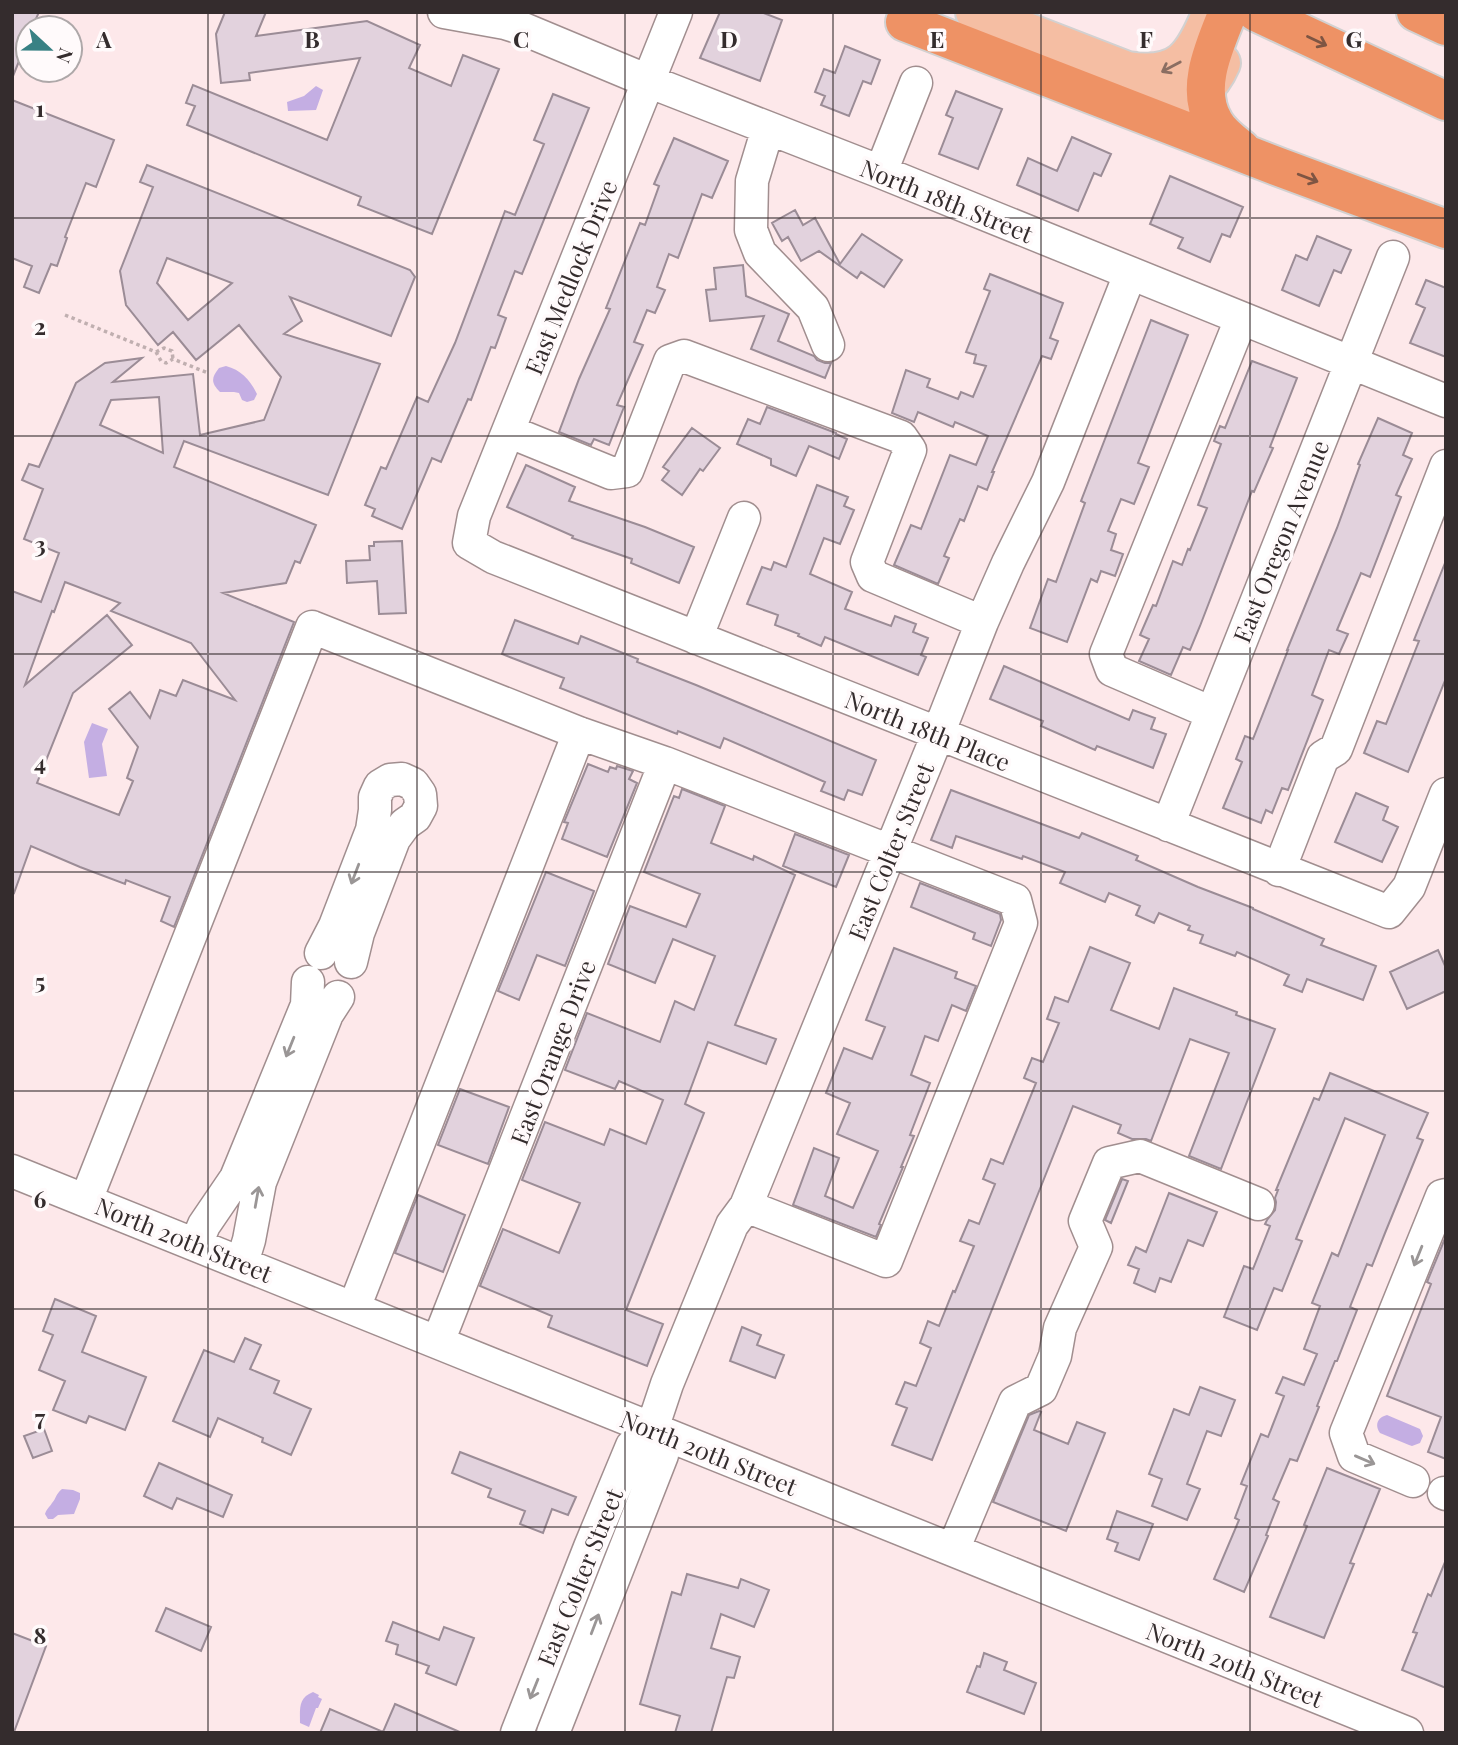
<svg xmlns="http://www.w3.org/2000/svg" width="1458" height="1745" viewBox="0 0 1458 1745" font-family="'Playfair Display',serif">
<rect width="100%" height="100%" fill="#fde8ea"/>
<path fill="#c4aee3" d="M316,86L323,90L316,110L288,111L287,102L304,96Z
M226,366C241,370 250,380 257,394L254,400L247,402L242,400L239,393L234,392H220C211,383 211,378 219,368Z
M92,723L108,729L102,744L107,776L89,778L84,742Z
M1387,1415L1420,1429L1423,1436L1420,1443L1412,1446L1409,1445L1380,1433C1374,1425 1378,1417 1387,1415Z
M62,1489L73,1490L80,1493V1499L74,1514L58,1515L53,1519H48L45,1514C47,1508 49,1508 52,1503C57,1497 55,1495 62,1489Z
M313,1692L319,1695L318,1697L322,1699L318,1708H316L309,1727L300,1723C300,1709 298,1698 313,1692Z"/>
<path fill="#e2d2dd" stroke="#9b8c96" stroke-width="2" fill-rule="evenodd" d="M12,12H39L32,28H28V39L13,76Z
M225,12H266L256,36L367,21L420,45L409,68L451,86L463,55L499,69L432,234L358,205L361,197L187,125L195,106L186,103L193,85L327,140L360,58L249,73L250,80L221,83L216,34Z
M720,12H761L782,20L760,81L700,58Z
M845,46L880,60L871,84L863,81L849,116L821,105L825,96L815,92L824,69L835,73Z
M956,91L1002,109L978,169L939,154L953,118L946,115Z
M553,94L589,108L522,274L515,271L498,315L506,318L495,348L491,347L471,400L468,399L441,462L432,458L402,529L372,516L375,509L365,505L381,467L386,469L417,397L428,402L455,343L505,211L515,215L544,144L534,140Z
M12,100L114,140L96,187L86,183L65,237L67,238L57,266L51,264L39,293L24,287L32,266L12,258Z
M1072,137L1111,154L1101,176L1094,173L1078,211L1017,185L1028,158L1057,171Z
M674,138L728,161L712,198L702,194L678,258L669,254L657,287L665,290L655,313L647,310L634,342L643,345L617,405L624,407L609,445L594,439L591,445L559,432L579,379L610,309L606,308L640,223L645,225L659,186L654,184Z
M147,165L410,270L415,277L391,336L290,297L302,321L284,334L380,364L328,495L184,441L174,467L316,525L300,563L295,561L286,583L223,593L294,622L174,927L161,921L170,897L126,880L125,884L80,867L31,846L14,893L12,892V591L41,602L59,553L24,539L43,489L22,480L29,464L39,467L76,383L105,363L142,358L113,382L193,374L200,435L264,420L281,377L239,325L196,360L173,332L158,345L126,305L120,271L153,187L140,182ZM167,258L232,283L188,320L157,283ZM159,397L163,453L100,425L111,400ZM65,582L120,603L111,611L191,643L235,700L183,680L176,696L160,690L150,718L130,692L109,709L138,747L127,778L133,781L119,815L37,783L73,693L132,645L107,615L25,685L52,611L54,612Z
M1170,176L1243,207L1230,237L1222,234L1210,262L1178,248L1183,238L1150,224Z
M795,210L803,225L815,218L840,264L862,234L902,260L884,287L861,272L857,278L819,251L801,261L788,237L782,241L772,223Z
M1317,236L1351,250L1341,273L1334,270L1319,306L1282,290L1296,255L1307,260Z
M743,265L746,296L789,314L778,341L814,356L817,360L825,363H831L825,378L751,349L764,316L710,321L706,290L716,289L714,268Z
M990,274L1063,303L1050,338L1058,341L1051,359L1042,356L992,472H994L987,490L978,486L964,521L960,519L944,556L949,558L938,584L894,565L911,525L921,529L950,455L976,465L988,436L955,422L953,427L918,412L914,422L892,413L906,370L930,379L927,387L958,399L961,392L973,397L986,366L974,363L976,355L966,352L990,291L984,289Z
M1426,280L1446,288V357L1410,343L1425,308L1416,304Z
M1151,320L1188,335L1138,463L1149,467L1134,504L1121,499L1108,531L1116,534L1111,550L1123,554L1115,576L1101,571L1097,582L1091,579L1067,642L1030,628L1048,579L1056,582L1085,503L1081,501Z
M1252,361L1297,378L1270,447L1273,448L1254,492L1252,491L1200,626L1190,650L1183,647L1171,675L1139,661L1149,639L1140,635L1153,605L1156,606L1173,561L1182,565L1188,549L1190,550L1207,508L1198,505L1221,444L1214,441L1220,426L1225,428Z
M767,407L836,433V434L847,439L839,459L809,446L796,476L771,465V459L737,444L748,419L760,424Z
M1378,418L1412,433L1403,455L1412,459L1396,495L1401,497L1370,577L1361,573L1337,630L1348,634L1339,654L1329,650L1312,695L1323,700L1288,790L1282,788L1272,813L1266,810L1261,823L1223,808L1242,762L1236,759L1245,736L1253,739L1288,650H1287L1337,528L1360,465L1358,464Z
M692,428L720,448L703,471L700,469L682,495L662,480L669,471L663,467Z
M526,465L575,487L569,501L645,527L694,547L679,583L631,563L632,559L572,538L573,536L507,507Z
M817,485L848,497L844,506L854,510L840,544L824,538L810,574L852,592L845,609L891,626L895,616L916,624L913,632L928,638L921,655L926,657L918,675L825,637L821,646L798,636L799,634L775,625L778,615L747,604L762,567L771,570L774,562L786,567Z
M402,541L406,613L379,614L377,581L347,583L346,561L370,560L369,546H374V542Z
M1445,563L1446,678L1408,772L1364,753L1377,721L1386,724L1419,641L1414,640Z
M515,620L578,644L581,636L638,659L637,662L696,685L876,760L862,795L848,790L844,800L821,791L825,782L724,738L720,748L678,731L677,734L560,688L564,678L502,654Z
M1004,666L1129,720L1133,710L1155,718L1151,729L1166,734L1153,768L1097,746L1095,750L1041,726L1043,721L990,699Z
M588,764L608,772L610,767L616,769L617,766L633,771L629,779L637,783L607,857L562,839L568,823L564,822Z
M682,789L725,806L711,843L753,860L754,856L795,875L735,1025L776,1039L766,1064L708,1042L685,1104L704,1113L626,1310L663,1324L647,1366L548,1327L552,1316L480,1286L503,1229L559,1253L580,1203L522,1180L545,1122L604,1145L610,1129L646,1144L663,1100L619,1081L615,1089L565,1070L587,1013L660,1042L675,1001L694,1010L715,956L673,939L655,983L608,964L630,906L686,927L700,894L644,872L674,796L679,798Z
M951,790L1079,838L1082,833L1138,856L1136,860L1198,887L1253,908V909L1324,939L1321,945L1376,966L1363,1000L1307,979L1302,992L1284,985L1289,975L1237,952L1235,956L1200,943L1203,935L1188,930L1190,926L1159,913L1154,923L1136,915L1140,906L1109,893L1105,902L1060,883L1065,872L1023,856L1022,859L956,836L952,848L931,840Z
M1356,793L1388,807L1383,820L1398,827L1382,862L1335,842Z
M795,834L849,855L836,887L783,866Z
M546,872L594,891L565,966L537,955L519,1000L498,991Z
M920,883L1000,914L1001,920L991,946L973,939L975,933L911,907Z
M1090,947L1130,963L1111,1010L1159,1029L1174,988L1237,1012L1236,1015L1275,1029L1221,1169L1189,1156L1229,1053L1190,1039L1151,1141L1146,1139H1132L1118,1133L1121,1125L1073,1106L932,1460L892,1445L907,1408L896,1404L905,1382L916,1386L931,1348L920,1343L928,1321L939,1326L953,1291L955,1292L974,1246L960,1241L969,1220L979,1224L995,1184L983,1179L991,1159L1003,1164L1036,1083L1024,1078L1032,1058L1043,1062L1059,1023L1047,1019L1055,997L1068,1002Z
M894,948L957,972L955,978L976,986L966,1011L952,1005L938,1041L925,1036L911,1075L930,1083L910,1135L914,1136L901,1167H903L879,1224L881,1225L876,1237L793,1205L814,1148L839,1158L825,1196L853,1208L878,1151L837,1134L850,1103L826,1093L844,1048L872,1059L885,1027L866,1020Z
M1438,950L1446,968V991L1407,1009L1390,972Z
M1330,1073L1428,1113L1417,1138L1423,1140L1385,1233L1372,1266L1367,1264L1350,1307L1357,1310L1337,1361H1335L1317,1406L1319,1407L1297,1461L1290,1459L1273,1499L1279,1502L1266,1535L1268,1536L1244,1592L1214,1579L1239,1520L1235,1518L1247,1486L1241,1484L1261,1434L1268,1437L1284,1396L1276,1393L1283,1377L1304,1385L1317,1354L1304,1349L1320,1306L1312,1303L1332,1253L1338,1256L1385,1135L1345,1118L1296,1239L1302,1241L1282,1291L1274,1288L1257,1330L1224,1317L1244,1266L1253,1269L1270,1226L1265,1224L1267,1220L1275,1210L1276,1202L1275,1198L1278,1190H1276L1314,1098L1319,1100Z
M460,1089L509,1107L488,1164L438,1145Z
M1122,1179L1128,1181L1111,1223L1105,1220Z
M1169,1193L1217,1212L1203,1246L1188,1240L1171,1282L1160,1278L1155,1292L1134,1283L1139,1269L1128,1265L1136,1247L1146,1252Z
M418,1195L465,1215L443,1272L395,1253Z
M1446,1236V1459L1428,1452L1441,1417L1387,1396L1431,1284L1427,1282Z
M55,1299L96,1316L82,1352L146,1377L125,1430L89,1416L86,1423L53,1410L65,1381L39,1370L53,1335L43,1331Z
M742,1327L761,1335L757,1345L784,1355L775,1378L730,1361Z
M245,1338L261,1345L250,1369L279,1381L274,1393L311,1409L291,1455L262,1442L263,1438L218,1418L210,1437L173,1421L204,1350L234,1362Z
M1200,1387L1235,1400L1221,1436L1207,1431L1187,1484L1200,1489L1187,1520L1152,1506L1162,1479L1149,1474L1174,1409L1189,1415Z
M1039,1411L1041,1412L1034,1430L1068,1444L1077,1422L1105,1433L1066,1531L993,1502L1029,1415Z
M44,1429L52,1451L33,1458L24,1436Z
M460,1452L576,1497L568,1515L552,1509L543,1533L520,1524L525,1511L488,1497L491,1489L452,1473Z
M159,1463L232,1495L223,1517L177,1498L172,1509L144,1496Z
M1327,1468L1380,1489L1350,1563L1354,1564L1324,1638L1270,1617L1307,1526L1304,1525Z
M1117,1511L1153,1524L1139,1560L1115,1551L1118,1543L1107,1539Z
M1445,1562H1446V1688L1402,1670L1417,1633L1413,1632L1428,1594L1431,1596Z
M687,1574L738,1588L741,1579L769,1590L754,1627L721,1614L711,1648L740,1657L734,1678L727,1677L711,1733H675L680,1716L640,1704L672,1592L681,1595Z
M166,1608L211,1627L201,1651L156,1631Z
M393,1622L439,1640L444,1627L474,1638L456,1685L426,1673L429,1666L396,1654L398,1645L386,1641Z
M12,1633L46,1646L14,1732H12Z
M984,1653L1007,1662L1004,1670L1036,1683L1024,1714L967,1692L977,1666L980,1667Z
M395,1704L462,1733H320L330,1709L383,1732Z"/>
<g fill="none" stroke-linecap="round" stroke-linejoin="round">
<g stroke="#a18e8f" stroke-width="35">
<path id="minor" d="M444,12L505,23L521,28L648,81L881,172L1446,401
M676,12L474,516L469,543L493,557L1389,912L1409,887L1446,794
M768,128L752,181L751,230L760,253L813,308L828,345
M881,172L916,83
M508,431L611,473L627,471L670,361L684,356L901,437L910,450L867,562L873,576L982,622
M696,638L744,518
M1212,713L1112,670L1106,654L1241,319
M1168,825L1393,257
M1279,870L1323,757L1336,749L1446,466
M321,953L335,926L372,830L375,810V797L380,786L390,780L402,779L413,784L420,794L421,806L415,817L405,824L394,839L358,933L351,962
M12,1171L1407,1733
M86,1200L312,627L579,733L665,763L1015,900L1021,923L886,1261L746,1206
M196,1244L204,1225L236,1178L307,1005L308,982
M242,1263L249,1240L260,1182L327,1014L338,997
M354,1308L579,733
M438,1342L665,763
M1413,1481L1354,1456L1346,1433L1442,1196L1446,1195
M1444,1493L1446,1494
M953,1550L1015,1402L1041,1389L1055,1356L1060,1328L1096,1247L1085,1221L1109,1163L1140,1156L1258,1204
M517,1733L590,1547L632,1446L652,1429L667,1384L732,1225L746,1206L938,734L982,622L1008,563L1048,482L1130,274
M553,1733L662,1455L652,1429"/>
</g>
<g stroke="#d2d1d1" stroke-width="42">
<path id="major" d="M975,12L1127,71C1180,79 1193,58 1212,12
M1112,88C1154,104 1199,114 1221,63"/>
</g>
<g stroke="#d2d1d1" stroke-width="42">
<path id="highway" d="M1228,12C1215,45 1194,88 1214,122C1220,133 1231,141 1241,149
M1256,12L1446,101
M1416,12L1446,26
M905,22L1279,167L1446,229"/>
</g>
<path stroke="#c0afb0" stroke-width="3.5" stroke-dasharray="3.5 3.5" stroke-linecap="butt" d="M65,315L156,352L161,361L166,363L173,359L208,373
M156,352L164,348L172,351L173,359"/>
<use href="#minor" stroke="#fff" stroke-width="32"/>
<use href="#major" stroke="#f5bea3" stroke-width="38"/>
<use href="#highway" stroke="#ee9265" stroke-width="38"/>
</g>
<defs><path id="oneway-shaft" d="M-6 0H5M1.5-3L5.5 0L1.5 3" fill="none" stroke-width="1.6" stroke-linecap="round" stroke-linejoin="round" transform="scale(1.75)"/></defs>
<g stroke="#7e5543">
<use href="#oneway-shaft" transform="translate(1317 41) rotate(25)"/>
<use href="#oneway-shaft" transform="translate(1308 178) rotate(21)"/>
</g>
<use stroke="#8b6e62" href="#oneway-shaft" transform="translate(1171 67) rotate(152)"/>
<g stroke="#9a9696">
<use href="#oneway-shaft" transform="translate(355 874) rotate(111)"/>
<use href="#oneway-shaft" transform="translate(290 1047) rotate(112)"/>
<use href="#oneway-shaft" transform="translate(257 1197) rotate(-80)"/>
<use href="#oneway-shaft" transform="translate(1418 1256) rotate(112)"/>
<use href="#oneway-shaft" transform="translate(1365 1460) rotate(23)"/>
<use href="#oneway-shaft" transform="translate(595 1624) rotate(-69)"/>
<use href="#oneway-shaft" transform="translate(534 1689) rotate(112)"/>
</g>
<path fill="none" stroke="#342c2d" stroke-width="2" stroke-opacity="0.55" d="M208,12V1733M417,12V1733M625,12V1733M833,12V1733M1041,12V1733M1250,12V1733M12,218H1446M12,436H1446M12,654H1446M12,872H1446M12,1091H1446M12,1309H1446M12,1527H1446"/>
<g text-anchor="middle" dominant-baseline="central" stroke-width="7" stroke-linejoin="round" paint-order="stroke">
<g font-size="24" fill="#342c2d" stroke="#fffafb">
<text transform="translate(947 200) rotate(22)">North 18th Street</text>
<text transform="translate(570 277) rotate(-68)">East Medlock Drive</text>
<text transform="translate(1280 541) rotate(-68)">East Oregon Avenue</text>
<text transform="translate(928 730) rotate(22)">North 18th Place</text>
<text transform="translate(890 851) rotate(-68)">East Colter Street</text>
<text transform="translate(552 1052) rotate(-69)">East Orange Drive</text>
<text transform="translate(184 1239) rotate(22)">North 20th Street</text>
<text transform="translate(709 1452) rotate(22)">North 20th Street</text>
<text transform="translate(579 1577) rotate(-68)">East Colter Street</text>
<text transform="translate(1235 1664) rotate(22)">North 20th Street</text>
</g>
</g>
<g font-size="23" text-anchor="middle" font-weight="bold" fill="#342c2d" stroke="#fffafb" stroke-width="7" stroke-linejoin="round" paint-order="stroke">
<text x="104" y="48">A</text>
<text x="312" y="48">B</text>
<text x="521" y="48">C</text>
<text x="729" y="48">D</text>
<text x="937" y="48">E</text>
<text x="1146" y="48">F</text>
<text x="1354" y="48">G</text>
<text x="40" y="117">1</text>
<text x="40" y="335">2</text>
<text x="40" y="553">3</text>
<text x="40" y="771">4</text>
<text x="40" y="990">5</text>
<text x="40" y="1208">6</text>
<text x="40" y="1426">7</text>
<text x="40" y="1644">8</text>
</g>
<rect width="1458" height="1745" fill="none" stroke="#342c2d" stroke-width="28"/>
<g transform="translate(49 49) rotate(112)"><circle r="33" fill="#fffafb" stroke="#aea8a9" stroke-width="2"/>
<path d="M0-5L12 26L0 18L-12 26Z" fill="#388184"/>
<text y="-10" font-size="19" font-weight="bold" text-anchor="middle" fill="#342c2d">N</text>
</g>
</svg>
